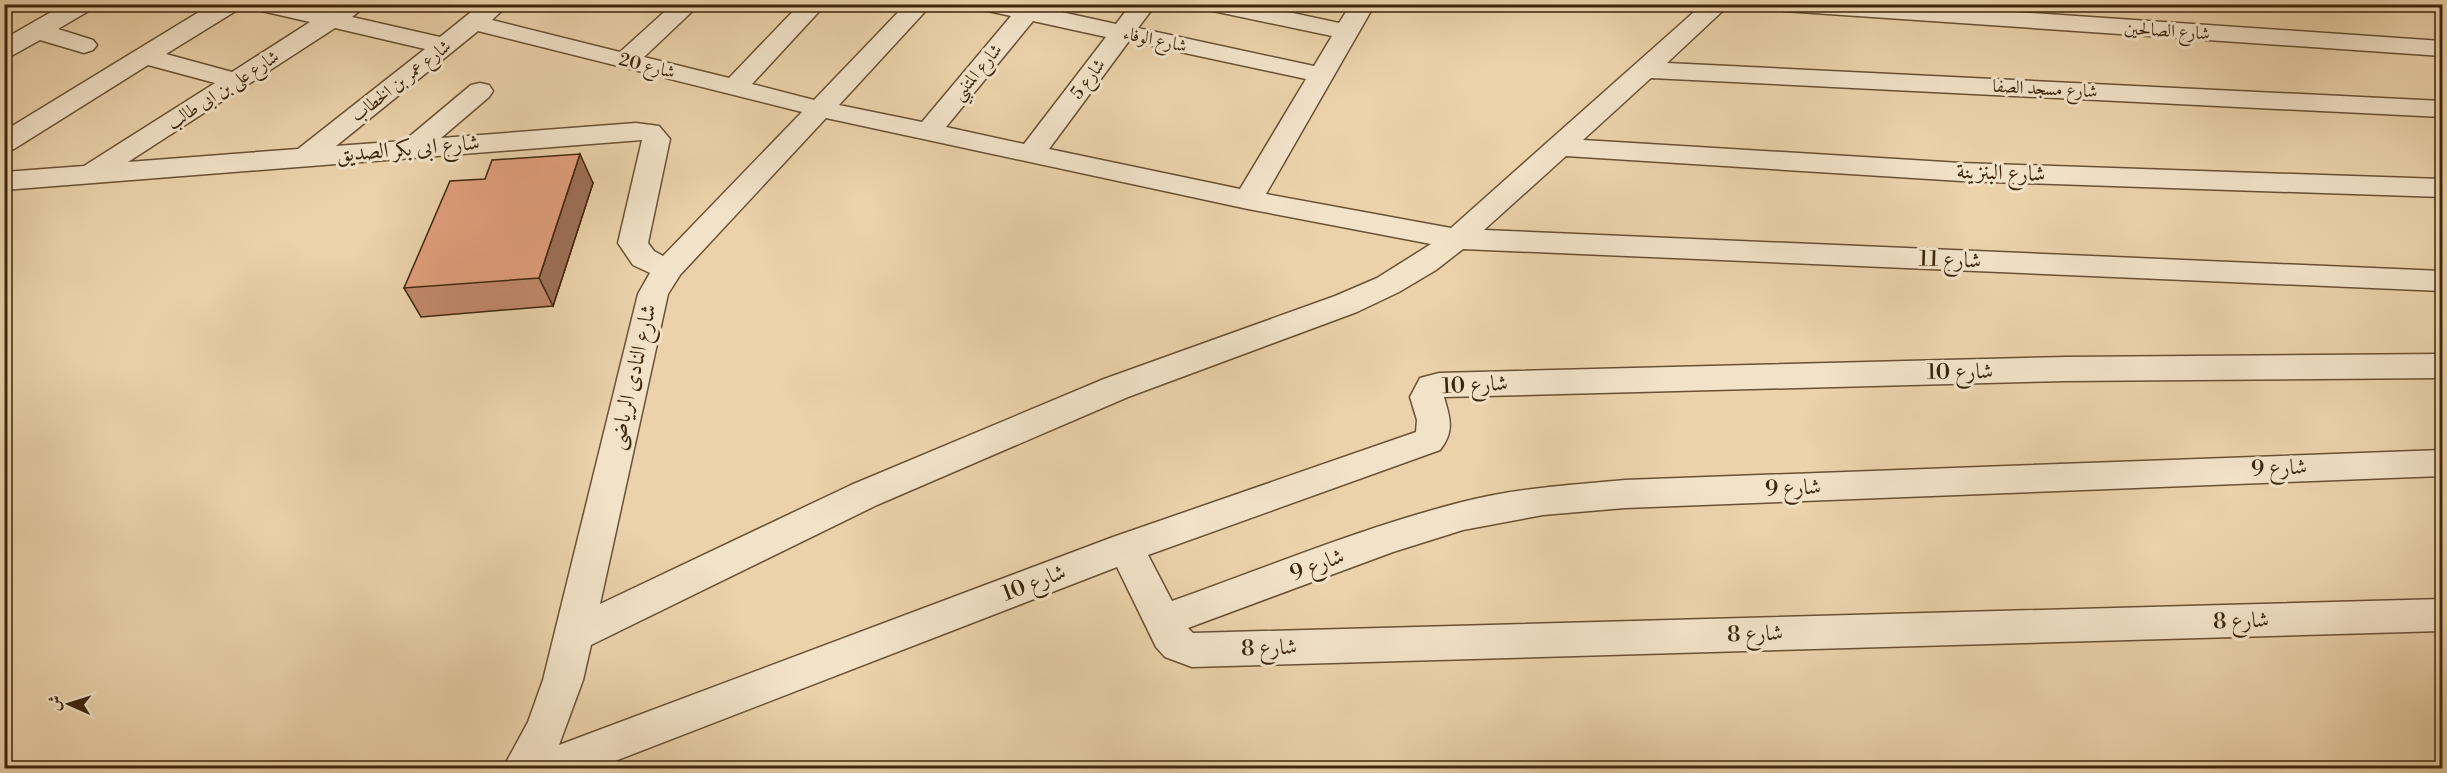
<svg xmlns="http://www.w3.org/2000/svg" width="2447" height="773" viewBox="0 0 2447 773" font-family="'Libre Bodoni',Amiri,serif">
<rect width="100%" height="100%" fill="#ebd2ab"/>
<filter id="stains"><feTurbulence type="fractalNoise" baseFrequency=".00333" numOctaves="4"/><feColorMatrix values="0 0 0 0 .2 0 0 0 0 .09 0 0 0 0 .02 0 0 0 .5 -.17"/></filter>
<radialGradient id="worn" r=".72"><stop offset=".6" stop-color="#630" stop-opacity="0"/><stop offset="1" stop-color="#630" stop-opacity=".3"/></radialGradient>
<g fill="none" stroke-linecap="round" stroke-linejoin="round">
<g stroke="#695133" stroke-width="3">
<path id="minor" d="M65,4H95L92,9L58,29L93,40L97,45L93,50L84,53L40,40L13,55L4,57V39Z
M212,4H242L239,9L166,54L232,72L310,22L253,9L250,4H296L327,12L338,4H368L352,17L440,37L481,4H509L492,20L620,52L673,4H700L644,57L729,78L800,4H826L752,84L814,100L906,4H932L839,105L922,122L1011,16L979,9L976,4H1025L1116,24L1131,4H1156L1138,28L1314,66L1332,36L1213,11L1204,9L1201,4H1251L1339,23L1351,4H1375L1266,194L1451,228L1703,4H1730L1667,63L2442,101V117L1651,78L1583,140L1961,163L2442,179V197L1961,181L1566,156L1484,230L2442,271V291L1463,249L1436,270L1399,292L1357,312L1128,397L877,505L591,645L583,680L559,745L1113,537L1416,432L1417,420L1410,397L1420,378L1439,373L2066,357L2442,354V378L2066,381L1444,397C1450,418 1455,431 1440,450L1148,555L1172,601C1268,567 1363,527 1462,502C1515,488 1570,485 1625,480L2442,450V476L1625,508L1543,515L1463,530L1393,552L1188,628L1193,633L2442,599V631L1192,667L1165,657L1156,647L1117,567L597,768H503L528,722L543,680L638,294L650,273L633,265L618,243L642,140L4,190V172L84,166L215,83L148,65L14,149L4,151V131ZM1033,21L1106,37L1024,144L946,127ZM335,28L425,49L298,149L128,162ZM478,31L802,112L663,256L654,251L648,243L670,139L659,126L636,123L441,138L489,97L493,91L489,85L480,83L471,85L404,141L336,146ZM1129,41L1306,79L1240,189L1049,149ZM826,118L1248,209L1431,244L1377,278L1335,296L1104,379L851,485L600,604L668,294L680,275Z
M1772,4H1899L2442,41V56L1784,11L1775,9Z"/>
</g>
<use href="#minor" fill="#f2e2c8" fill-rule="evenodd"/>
</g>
<path fill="#c2896c" stroke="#3e260b" stroke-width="1.5" d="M593,183L553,306L421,317L404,288Z"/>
<path fill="#9e6f58" stroke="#3e260b" stroke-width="1.5" d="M580,154L593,183L553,306L539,278Z"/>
<path fill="#e29f7d" stroke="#3e260b" stroke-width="1.5" d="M580,154L539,278L404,288L450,181L485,179L492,160Z"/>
<g text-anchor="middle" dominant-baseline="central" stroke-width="6" stroke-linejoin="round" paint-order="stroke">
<g font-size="18" fill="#3e260b" stroke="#f2e2c8">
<text transform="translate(2167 31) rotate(4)">شارع الصالحين</text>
<text transform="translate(1155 40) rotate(12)">شارع الوفاء</text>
<text transform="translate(647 66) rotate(14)">شارع 20</text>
<text transform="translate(977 72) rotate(-50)">شارع المتنبي</text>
<text transform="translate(1088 79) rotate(-53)">شارع 5</text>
<text transform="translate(401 81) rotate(-38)">شارع عمر بن الخطاب</text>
<text transform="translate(2045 89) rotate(3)">شارع مسجد الصفا</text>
<text transform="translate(223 90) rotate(-33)">شارع على بن ابى طالب</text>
</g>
<g font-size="22" fill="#3e260b" stroke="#f2e2c8">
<text transform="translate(408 149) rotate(-5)">شارع ابى بكر الصديق</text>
<text transform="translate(2001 173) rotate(2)">شارع البنزينة</text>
<text transform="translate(1950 260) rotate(2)">شارع 11</text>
<text transform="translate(1960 372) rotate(-1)">شارع 10</text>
<text transform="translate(633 377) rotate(-77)">شارع النادى الرياضى</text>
<text transform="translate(1475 385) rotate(-3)">شارع 10</text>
<text transform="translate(2279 468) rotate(-2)">شارع 9</text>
<text transform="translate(1793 488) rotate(-2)">شارع 9</text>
<text transform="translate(1317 565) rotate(-20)">شارع 9</text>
<text transform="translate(1034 583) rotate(-21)">شارع 10</text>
<text transform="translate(2241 621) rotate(-2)">شارع 8</text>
<text transform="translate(1755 634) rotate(-2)">شارع 8</text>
<text transform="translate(1269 648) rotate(-2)">شارع 8</text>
</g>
</g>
<rect width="2447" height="773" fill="none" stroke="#ebd2ab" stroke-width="24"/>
<rect x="6" y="6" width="2435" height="761" fill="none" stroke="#3e260b" stroke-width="3"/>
<rect x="12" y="12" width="2423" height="749" fill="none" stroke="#3e260b" stroke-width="1.5"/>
<g transform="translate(69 704) rotate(273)" stroke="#f2e2c8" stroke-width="4.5" paint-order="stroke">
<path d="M0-4.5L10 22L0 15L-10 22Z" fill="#3e260b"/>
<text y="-9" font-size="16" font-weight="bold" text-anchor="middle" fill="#3e260b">ش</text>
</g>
<rect width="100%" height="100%" filter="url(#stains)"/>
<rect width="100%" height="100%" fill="url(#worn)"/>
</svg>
